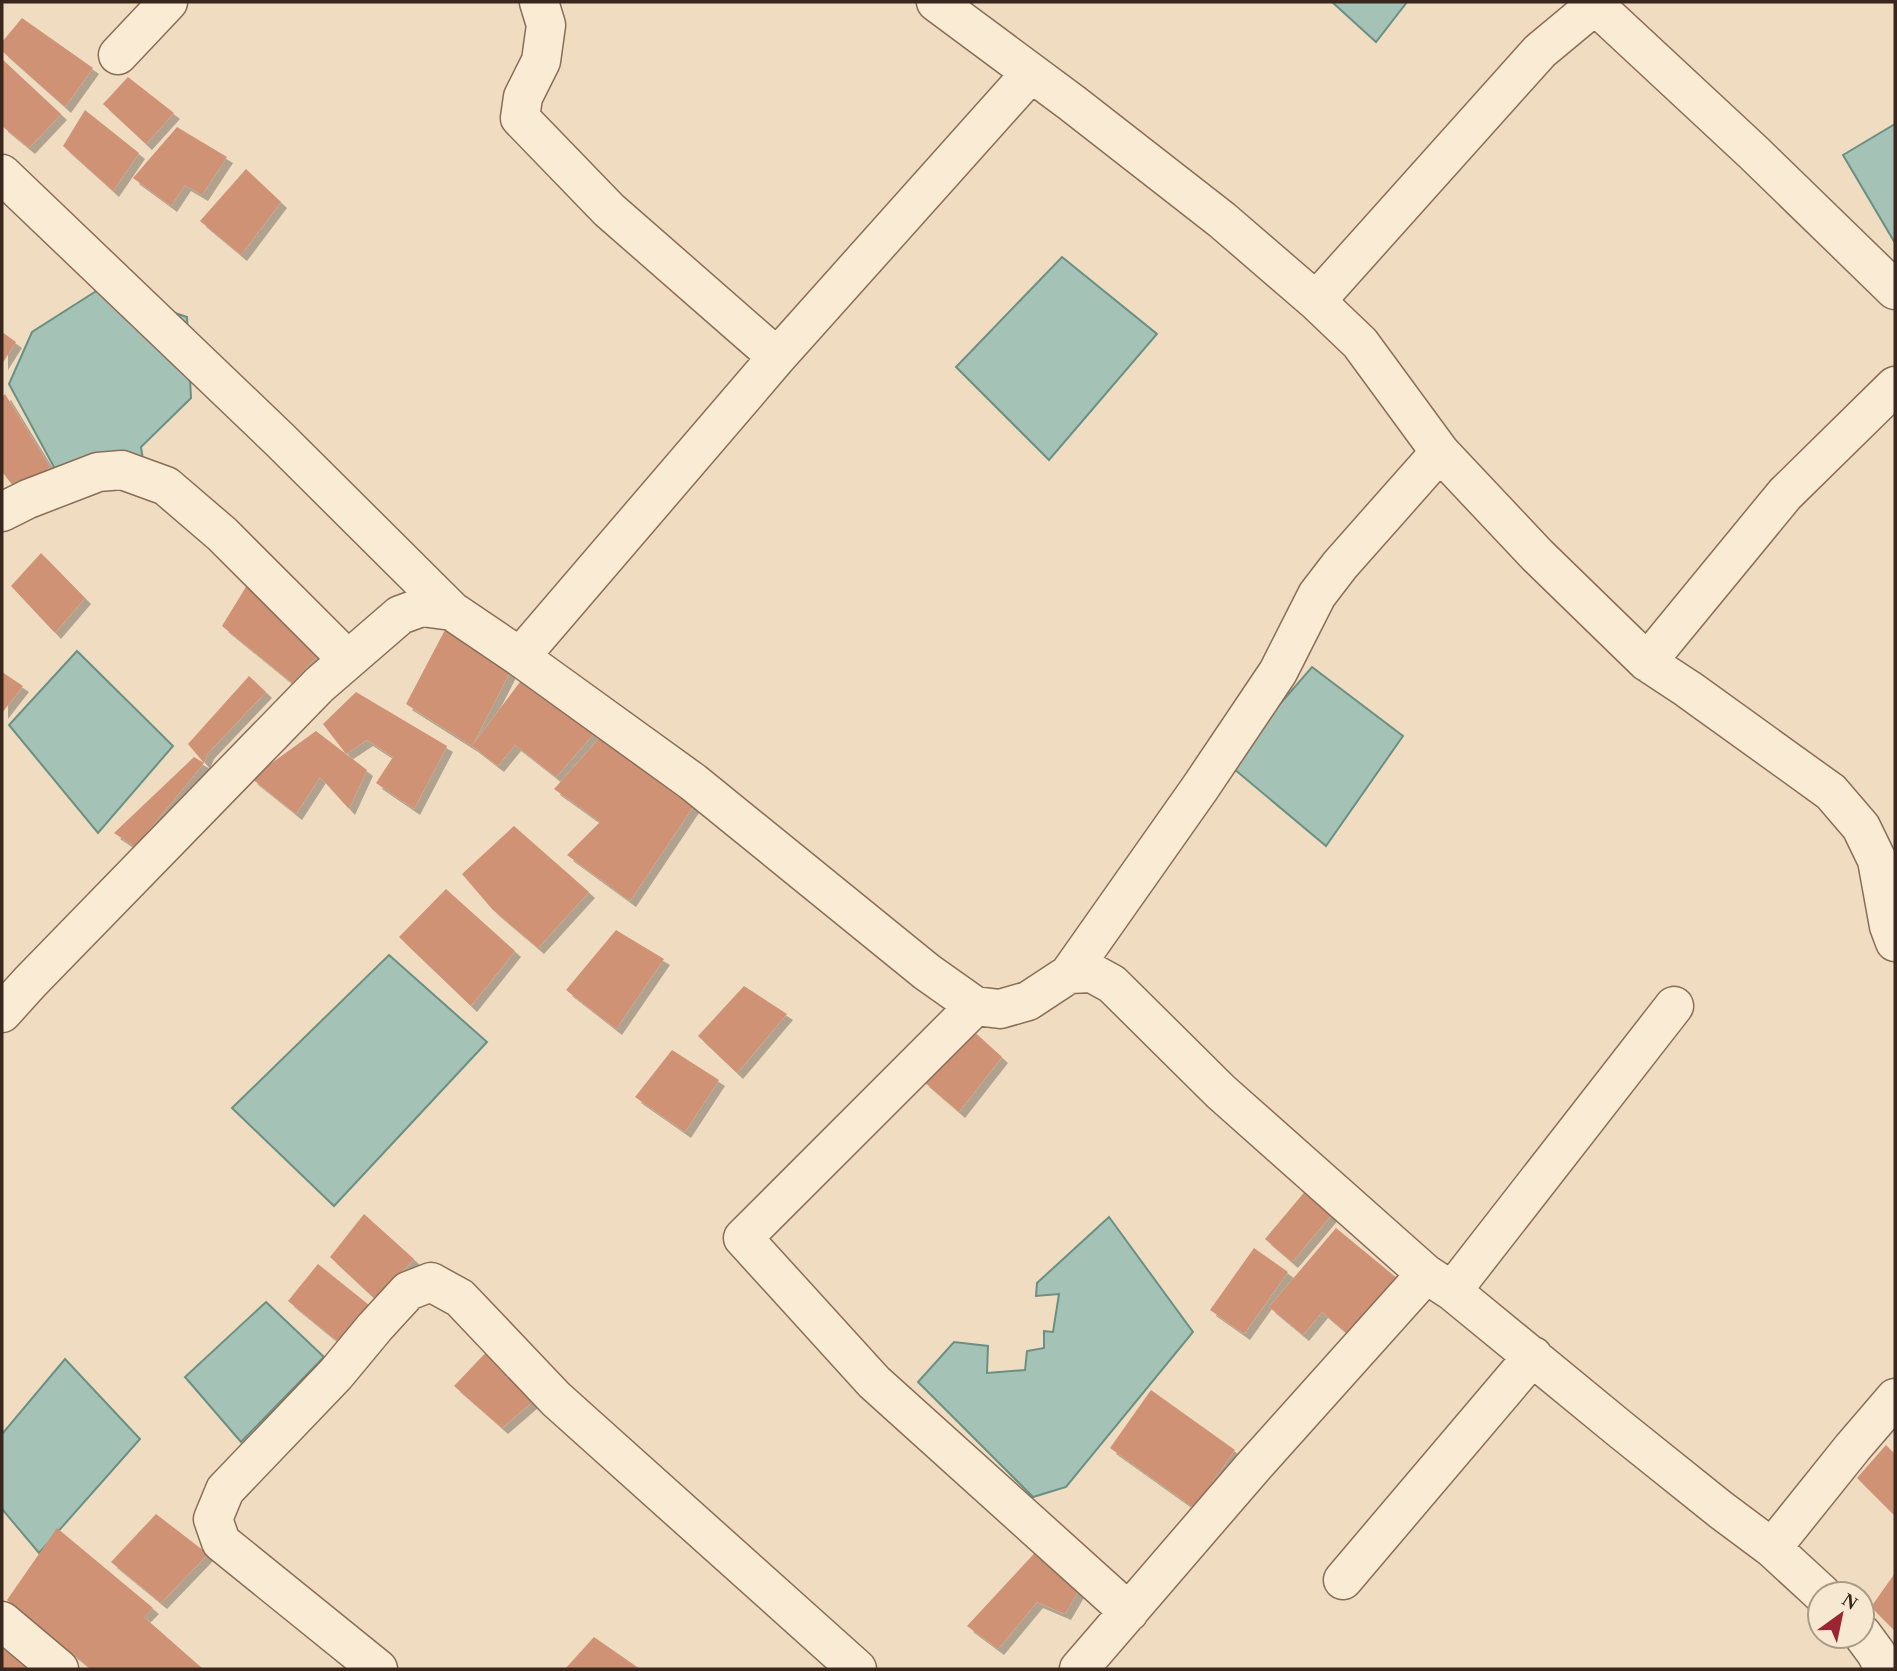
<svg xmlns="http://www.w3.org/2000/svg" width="1897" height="1671" viewBox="0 0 1897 1671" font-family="Georgia,serif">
<defs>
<filter id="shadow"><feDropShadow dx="6" dy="6" stdDeviation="0" flood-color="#0004"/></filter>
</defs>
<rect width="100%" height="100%" fill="#f0ddc1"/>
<path fill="#a4c2b6" stroke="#6a9083" stroke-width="2" d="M1332,2H1407L1376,42Z
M1895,124V243L1843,155Z
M1062,257L1157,334L1049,460L956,367Z
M101,288L187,317L191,398L141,447L147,485L69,495L9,384L32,332Z
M77,651L173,746L98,833L9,725Z
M1312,667L1403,736L1326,846L1228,764Z
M389,955L487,1042L334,1206L232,1108Z
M1109,1217L1193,1332L1066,1487L1033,1497L918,1382L954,1342L988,1346L987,1373L1025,1370L1027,1351L1044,1348V1331L1053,1332L1059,1294L1036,1296L1037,1283Z
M266,1302L324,1357L241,1442L185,1377Z
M65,1359L140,1439L39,1553L2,1509V1434Z"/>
<path fill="#cf9275" filter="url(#shadow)" d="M22,18L93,68L65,107L2,51V42Z
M2,59L61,114L29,148L2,126Z
M128,77L174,113L146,144L103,104Z
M85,110L139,153L113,191L63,146Z
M177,127L227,157L202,195L185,185L171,206L133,178Z
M246,169L281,202L241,255L200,221Z
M2,332L16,342L2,364Z
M5,394L50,467L18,492L2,472V397Z
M41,553L85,598L55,633L11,586Z
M252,577L328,645L292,683L222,626Z
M446,628L512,668L472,746L406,704Z
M2,672L23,686L2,713Z
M249,676L266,692L208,753L204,763L135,847L114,833L194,757L204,763L188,744Z
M523,678L598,729L556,777L515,745L498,766L472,746Z
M356,692L447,746L414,809L376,783L393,757L367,740L346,754L323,724Z
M316,731L367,770L349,809L320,777L296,814L251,778Z
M606,731L697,801L630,901L567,855L600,822L554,789Z
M514,826L589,892L538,948L492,909L462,874Z
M446,889L515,951L471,1006L399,937Z
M616,930L664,959L616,1029L566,990Z
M744,986L787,1014L737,1073L698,1036Z
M970,1028L1002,1057L959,1112L923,1081Z
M672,1050L719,1080L685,1132L635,1097Z
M1307,1189L1334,1212L1292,1262L1265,1239Z
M364,1214L414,1259L376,1300L330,1257Z
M1336,1228L1398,1279L1350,1336L1322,1312L1303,1335L1269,1307Z
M1254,1248L1288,1272L1244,1334L1210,1310Z
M318,1264L374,1309L343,1346L288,1301Z
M494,1344L539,1396L502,1428L454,1386Z
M1151,1390L1235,1450L1194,1508L1110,1448Z
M1886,1445L1895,1454V1516L1857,1478Z
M156,1514L208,1554L161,1603L111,1562Z
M57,1528L153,1608L144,1617L203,1669H91L7,1600Z
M1042,1545L1086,1578L1065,1614L1037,1602L998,1649L967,1626Z
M1895,1573V1631L1871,1607Z
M594,1637L640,1669H565Z
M2,1644L37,1669H2Z"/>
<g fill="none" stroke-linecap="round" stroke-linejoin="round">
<g stroke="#8a6d58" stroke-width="41">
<path id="street" d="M539,2L546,25L541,61L523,97L520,118L609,210L777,357
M936,2L1072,103L1222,220L1316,301L1360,343L1440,452L1537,555L1647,662L1688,689L1831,792L1861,827L1877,860L1889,926L1895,942
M1595,5L1753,152L1895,290
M118,55L168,2
M2,174L279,439L452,611
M1316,301L1540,51L1599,2
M2,512L28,499L98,472L122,470L166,486L222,534L348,660
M520,657L777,357L1031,73
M1647,662L1785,494L1895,386
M1069,974L1200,788L1278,672L1317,595L1340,565L1440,452
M975,1006L743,1238L874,1382L1129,1612
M2,1013L30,982L319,685L400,615L422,607L452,611L520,657L693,782L927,972L975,1006L1000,1009L1028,1001L1069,974L1092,973L1112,984L1221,1092L1426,1274L1452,1291L1620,1429L1721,1510L1772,1548L1822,1594
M1452,1291L1674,1006
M1772,1548L1853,1447L1895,1398
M1343,1580L1533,1356
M2,1621L59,1669
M1862,1634L1876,1653L1884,1669
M378,1669L221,1542L213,1519L225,1490L336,1374L375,1327L408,1291L431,1282L460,1298L556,1399L857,1669
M1079,1669L1253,1467L1426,1274"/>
</g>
<use href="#street" stroke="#faebd4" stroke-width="38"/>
</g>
<rect width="1897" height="1671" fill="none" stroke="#39271d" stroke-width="7"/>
<g transform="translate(1841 1615) rotate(33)"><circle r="33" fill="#f7e8d1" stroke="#ab9b89" stroke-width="2"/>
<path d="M0-5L12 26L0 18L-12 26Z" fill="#9b2532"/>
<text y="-10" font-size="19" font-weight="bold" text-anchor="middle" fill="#39271d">N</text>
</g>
</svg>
